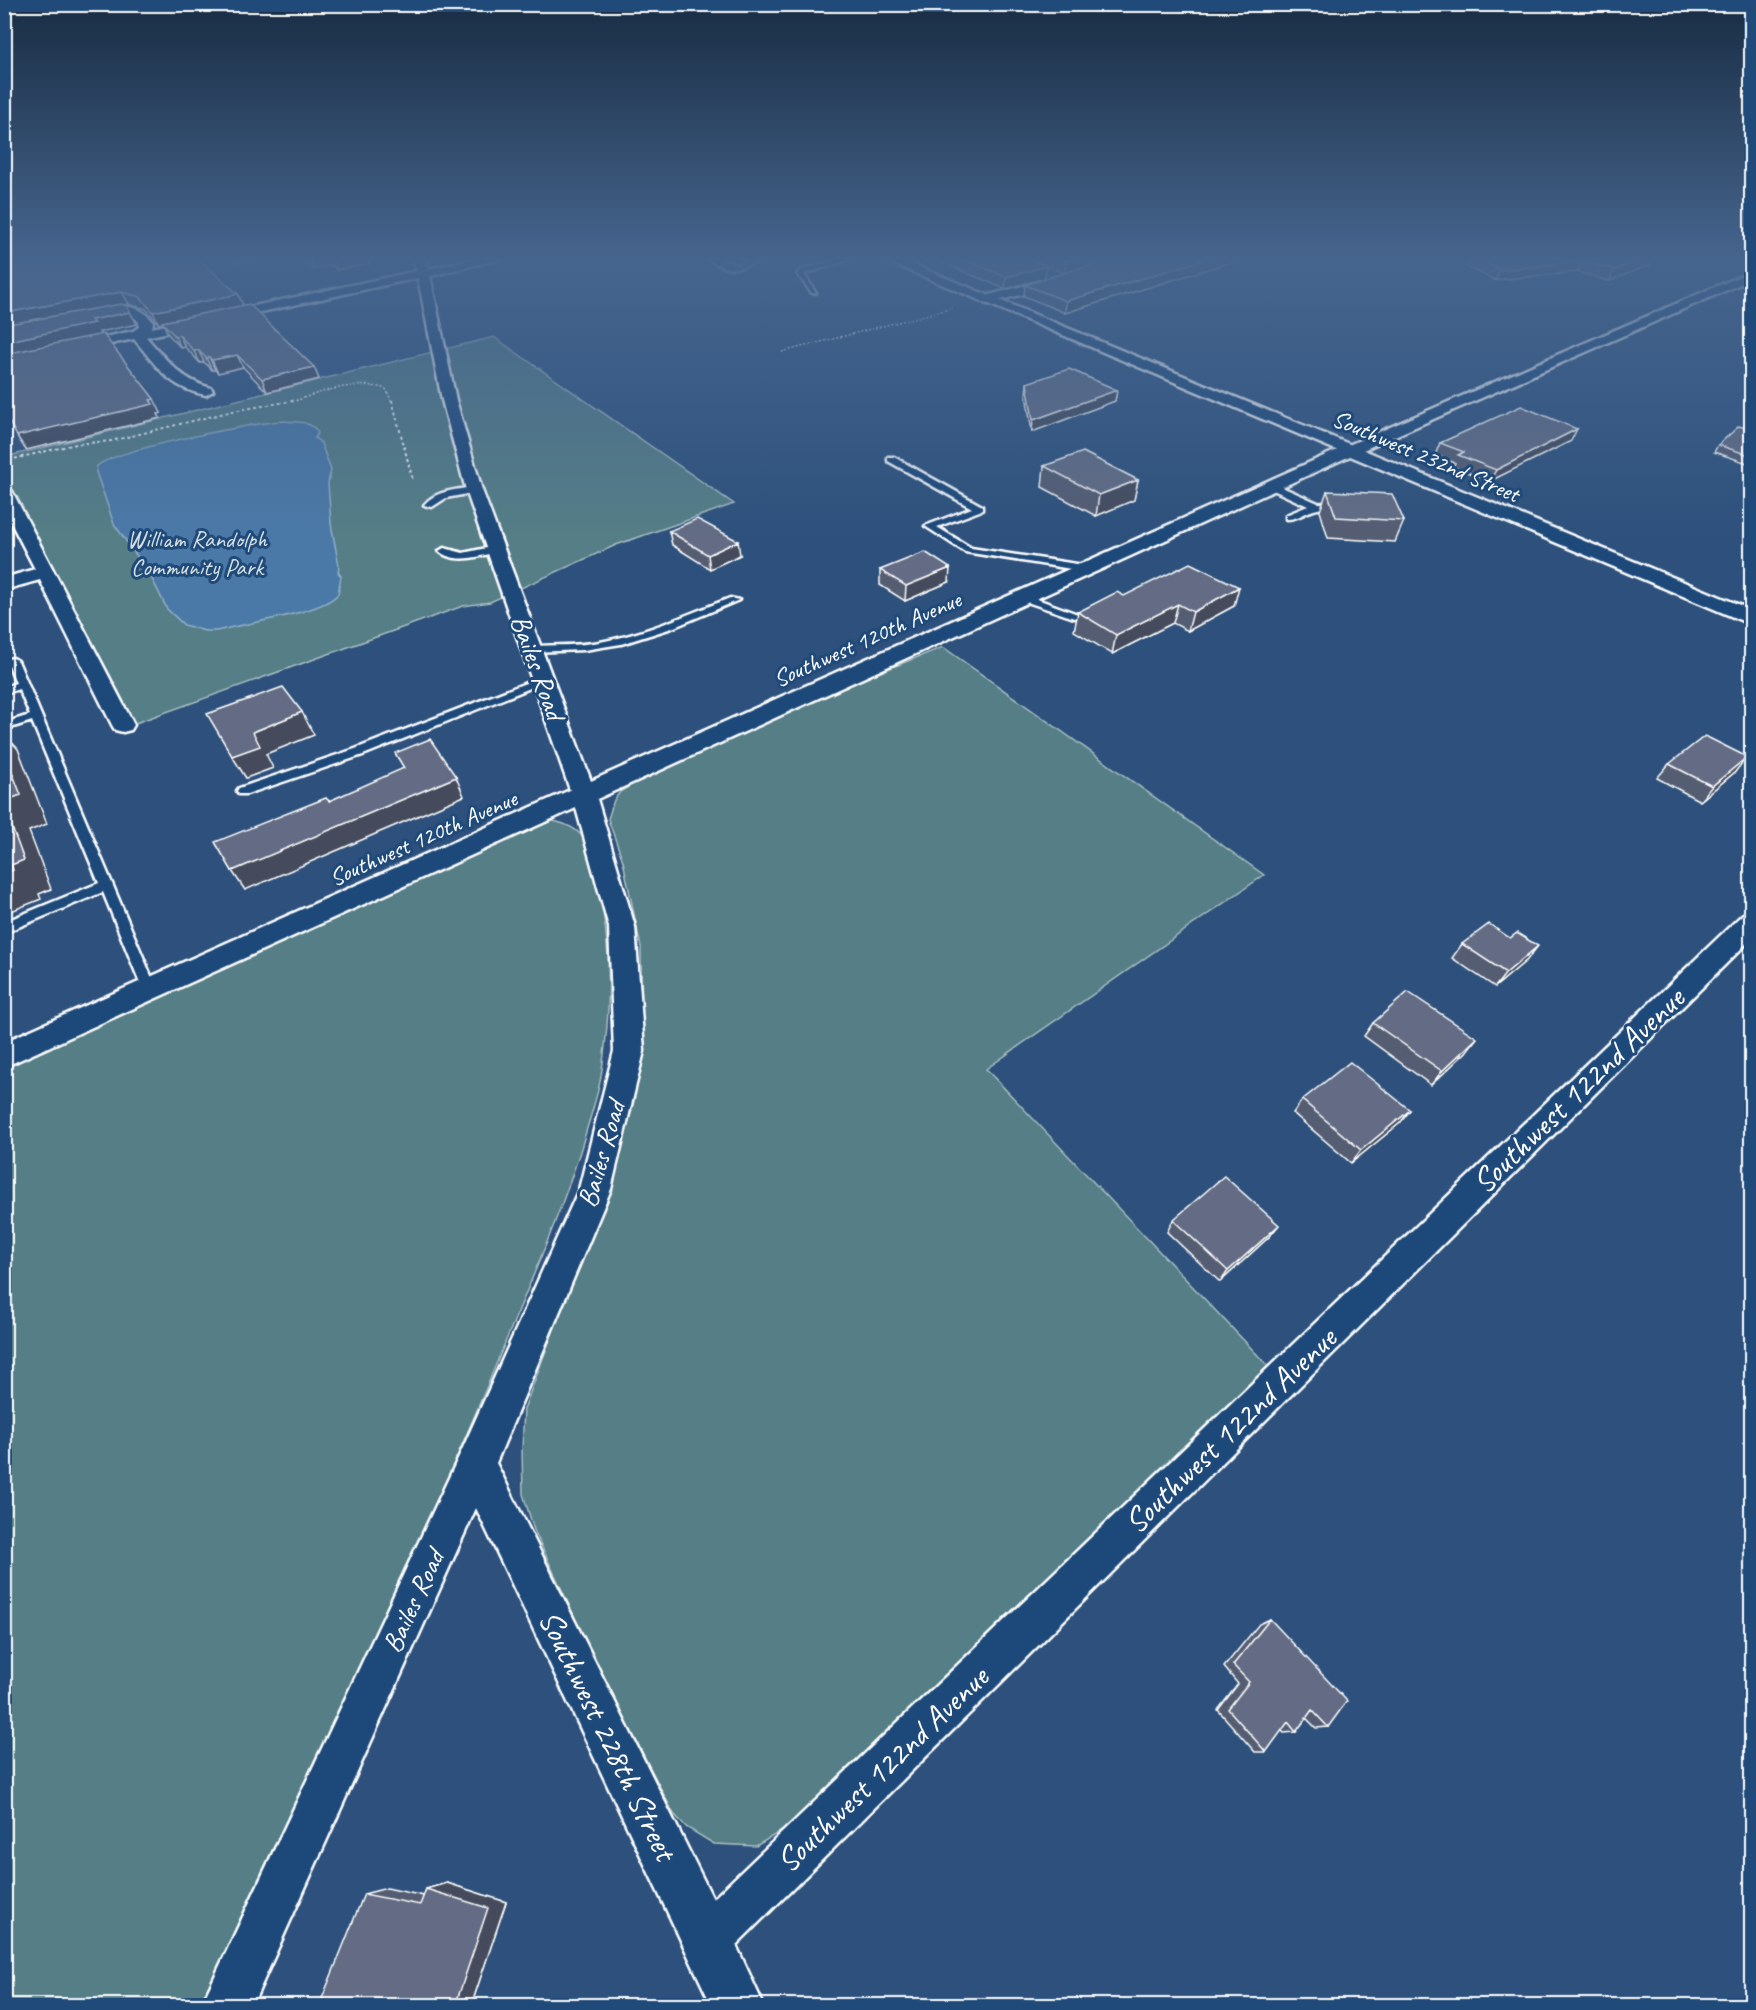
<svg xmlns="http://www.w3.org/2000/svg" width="1756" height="2010" viewBox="0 0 1756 2010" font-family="Caveat,sans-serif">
<rect width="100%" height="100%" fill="#2d517c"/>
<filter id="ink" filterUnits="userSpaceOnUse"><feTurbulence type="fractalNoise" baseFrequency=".0167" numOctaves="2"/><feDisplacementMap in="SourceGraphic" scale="12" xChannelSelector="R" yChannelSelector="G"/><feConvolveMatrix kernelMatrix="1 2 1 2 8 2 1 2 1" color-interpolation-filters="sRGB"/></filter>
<g filter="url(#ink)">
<path fill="#547e86" stroke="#aabec2" stroke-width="1.5" d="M494,337L734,504L616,545L490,602L463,606L127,726L5,476V457Z
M943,647L1264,875L986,1069L1270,1368L802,1819L756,1846L714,1844L686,1827L674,1814L598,1667L534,1530L523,1494L522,1450L524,1409L590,1234L642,1039L641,947L623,861L608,819L614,800L620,792L640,779L853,683Z
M553,821C591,829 589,850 597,883C613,946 611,1012 601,1076C598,1095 591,1114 586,1132C564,1207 532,1278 502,1350C411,1571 307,1788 207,2005H5L4,1064L541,823Z"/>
<path fill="#4b79a7" stroke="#93afca" stroke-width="1.5" d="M284,421C297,423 311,420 318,433L315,438L321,443L331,470L328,483L331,524L339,566L338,572L341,576L338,594C321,614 244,623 217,631H205L184,625L167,609L149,573L114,524L96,472L97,466C114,450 256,422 284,421Z"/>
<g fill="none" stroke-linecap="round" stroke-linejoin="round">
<g stroke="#fff" stroke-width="5">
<path id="lane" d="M705,257H713L737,265L753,258L781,257C772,261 761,260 754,263C732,271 726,271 705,257Z
M845,257H856L804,274L816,293H812L797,274L802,270Z
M888,457H894L982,506V510L937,527L971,548L1090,566L1095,569L1090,572L965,552L925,526L972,508L888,461Z
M1271,485H1277L1318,503L1341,504L1346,507C1337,512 1327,507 1318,509C1306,511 1297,520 1286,519V515L1308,506L1271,489Z
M474,487L478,490L477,492L446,498L432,507L424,505C436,490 457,490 474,487Z
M496,546L499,547V551C481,556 455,565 439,551L444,548L463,553Z
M1021,596H1029L1083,616L1074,618L1021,600Z
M730,598L739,600L672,628L621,644L584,650L531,652L526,649L531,646C554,645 577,646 600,642C645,634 688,614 730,598Z
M13,658L18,661L157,990L155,994H145L143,990L103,892L4,933V922L99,883L32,721L4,730V723L30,715L19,689L4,694V687L16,683L9,665L4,666V660Z
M544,676L550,679L548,681L363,755L247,794H239L237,791L239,788L355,749Z"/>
</g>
<g stroke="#fff" stroke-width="5">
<path id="street" d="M413,257H425L428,269L483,257H507L430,276L456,400L482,490L591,781L1360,440L1752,271V279L1372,446L597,799L635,927L644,1051L611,1189L496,1463L713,1899L1743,914L1752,911V938L736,1945L764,2006H712L476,1508L252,2006H201L462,1450L579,1189L614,1051L609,927L576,808L4,1067V1042L570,790L466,490L442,400L418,278L146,337C166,359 180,380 211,388L213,391L206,395C168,388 157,366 134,339L4,367V359L133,331L139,327V322C129,308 108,317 93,320L87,316L88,313C112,307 136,299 153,322L152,328L417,271Z
M1061,276L1065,277V283L986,304L980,300L982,297Z
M4,486L12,491L134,725L131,730L123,732L115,730L112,725L40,580L4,590V578L35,569L4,509Z"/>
</g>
<g stroke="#fff" stroke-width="5">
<path id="secondary" d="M877,257H895L1752,610V625Z"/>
</g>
<path stroke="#fff" stroke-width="1.5" stroke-dasharray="2 2" stroke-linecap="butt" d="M782,352L953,308
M292,402C321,392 355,379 386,389L392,402"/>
<path stroke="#fff" stroke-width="2" stroke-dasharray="3 3" stroke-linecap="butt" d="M392,400L413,481
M9,460L76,444L111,441L233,411L297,400"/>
<use href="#lane" fill="#1f4a7a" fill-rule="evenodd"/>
<use href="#street" fill="#1f4a7a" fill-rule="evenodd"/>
<use href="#secondary" fill="#1f4a7a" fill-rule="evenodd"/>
</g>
<path fill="#555d72" stroke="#fff" stroke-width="1.5" d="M4,257L198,259L238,294L243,305L319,379L267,392L243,367L218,373L215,370H212L204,362L200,363L185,347L181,348L168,334L163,323L159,324L146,309L129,304L123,305L137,324L99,332L161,413L158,414L160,418L26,450L17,436Z
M299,257H367L369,264L337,270L331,265L313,269Z
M929,257H1025L1046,266L1045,278L1005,289Z
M1026,257H1118L1064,273Z
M1118,257H1247L1065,313L1024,296L1025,285Z
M1471,257H1653L1650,265L1609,281L1577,272L1495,280L1467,267Z
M1027,383L1117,390L1115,401L1032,432L1026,395Z
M1752,430V462L1750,464L1714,452L1718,445Z
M1571,441L1490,481L1453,467L1455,463L1435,455L1440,443Z
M1044,466L1138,480L1134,500L1096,516L1042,487Z
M1327,491L1404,521L1395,542L1328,538L1320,511Z
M669,531L740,555L710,569L672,545Z
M880,570L949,582L905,601L880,585Z
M1124,596L1234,606L1188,631L1173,623L1112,654L1074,631L1078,612Z
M1669,764L1735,772L1700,801L1657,778Z
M1510,938L1527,960L1495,987L1452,958L1462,944Z
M1373,1023L1466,1052L1431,1085L1364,1036Z
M1302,1100L1410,1110L1400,1123L1351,1163L1293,1113Z
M1173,1220L1270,1236L1220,1282L1167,1232Z
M1270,1619L1328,1727L1316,1728L1306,1718L1296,1732L1284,1733L1281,1730L1266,1752H1255L1218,1710L1238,1684L1224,1667L1259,1624Z
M447,1883L506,1902L471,2006L364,1894L387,1888L424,1896L426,1889Z"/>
<path fill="#454c5c" stroke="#fff" stroke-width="1.5" d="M232,257H263L234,262Z
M309,257H328L331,265L313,269Z
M339,257H367L369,264L337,270L333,258Z
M1080,257H1118L1064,273L1066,261Z
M1213,257H1247L1065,313L1066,301Z
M1647,257H1653L1650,265L1609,281L1615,270Z
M1582,261L1577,272L1495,280L1500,270Z
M1046,266L1045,278L1005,289L1006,277Z
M122,292L129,304L4,327V313Z
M238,294L243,306L159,324L153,312Z
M130,312L137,324L99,332L101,336L4,357V342L91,320Z
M179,335L185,347L181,348L175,336Z
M198,350L204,362L200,363L194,351Z
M237,355L243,367L218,373L212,360Z
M209,357L215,370H212L206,358Z
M314,367L319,379L267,392L262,379Z
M1117,390L1115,401L1032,432L1033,420Z
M154,399L161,413L158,414L160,418L26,450L17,436Z
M1577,429L1571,441L1490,481L1496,470Z
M1138,480L1134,500L1096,516L1099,495Z
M738,541L740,555L710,569L708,555Z
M950,568L949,582L905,601L906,586Z
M1239,587L1234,606L1188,631L1193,612Z
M1178,604L1173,623L1112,654L1116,635Z
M302,712L314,735L266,754L273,768L246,778L232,756L253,732Z
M4,734L18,749L47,824L29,831L51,889L39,894L41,899L4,914V874L11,865L4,806Z
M1747,757L1735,772L1700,801L1712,786Z
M456,777L464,796L245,890L232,871Z
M1538,946L1527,960L1495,987L1506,973Z
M1477,1038L1466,1052L1431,1085L1442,1071Z
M1410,1110L1400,1123L1351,1163L1361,1150Z
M1279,1225L1270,1236L1220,1282L1228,1271Z
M447,1883L506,1902L471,2006H455L426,1889Z"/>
<path fill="#636c84" stroke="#fff" stroke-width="1.5" d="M4,257H196L238,294L153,312L140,297L122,292L4,313Z
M957,257H1025L1046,266L1006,277Z
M1055,257H1080L1066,261Z
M1118,257H1213L1066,301L1025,285Z
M1474,257H1647L1615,270L1582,261L1500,270Z
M121,304L127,306L130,312L91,320L94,323L4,342V325Z
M249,304L314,367L262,379L237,355L212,360L209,357L206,358L198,350L194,351L179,335L175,336L162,322Z
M103,334L148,391L154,399L150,400L153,404L17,436L4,413V354Z
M1069,369L1117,390L1033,420L1027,383Z
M1521,406L1577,429L1496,470L1458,455L1464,452L1440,443Z
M1739,426L1752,430V456L1718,445Z
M1083,452L1138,480L1099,495L1044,466Z
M1327,491L1392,494L1404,521L1336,517Z
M697,519L738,541L708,555L669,531Z
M925,552L950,568L906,586L880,570Z
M1190,563L1239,587L1193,612L1178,604L1116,635L1078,612L1117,592L1124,596Z
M283,687L302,712L253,732L260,746L232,756L207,714Z
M1705,736L1747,757L1712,786L1669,764Z
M430,739L456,777L232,871L215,842L326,798L329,801L404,768L395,753Z
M4,751L21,795L4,801Z
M4,806L24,860L11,865L13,870L4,874Z
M1489,924L1510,938L1517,933L1538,946L1506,973L1462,944Z
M1408,992L1477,1038L1442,1071L1373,1023Z
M1350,1062L1410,1110L1361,1150L1302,1100Z
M1224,1176L1279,1225L1228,1271L1173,1220Z
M1270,1619L1347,1701L1328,1727L1312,1710L1296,1732L1288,1722L1266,1752L1228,1709L1249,1682L1233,1665Z
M426,1889L488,1908L455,2006H319L364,1894L420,1905Z"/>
</g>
<linearGradient id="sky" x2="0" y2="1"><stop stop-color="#192d44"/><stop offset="0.48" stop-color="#46658e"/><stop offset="1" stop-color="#46658e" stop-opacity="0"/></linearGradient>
<rect width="1756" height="539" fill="url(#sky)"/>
<g text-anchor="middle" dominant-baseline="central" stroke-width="6" stroke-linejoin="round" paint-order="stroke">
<g font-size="24" fill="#fff" stroke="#1f4a7a">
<text transform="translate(1426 456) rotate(23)">Southwest 232nd Street</text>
<text transform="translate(867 639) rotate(-24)">Southwest 120th Avenue</text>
<text transform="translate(423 838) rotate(-24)">Southwest 120th Avenue</text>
</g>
<g font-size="24" fill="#d4dfe1" stroke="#1f4a7a">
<text x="197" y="539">William Randolph<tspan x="197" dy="28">Community Park</tspan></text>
</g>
<g font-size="28" fill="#fff" stroke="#1f4a7a">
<text transform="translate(538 667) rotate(70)">Bailes Road</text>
<text transform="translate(601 1154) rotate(-74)">Bailes Road</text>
<text transform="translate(413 1601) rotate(-65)">Bailes Road</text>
</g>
<g font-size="33" fill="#fff" stroke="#1f4a7a">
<text transform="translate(1578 1090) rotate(-44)">Southwest 122nd Avenue</text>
<text transform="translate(1230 1430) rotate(-44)">Southwest 122nd Avenue</text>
<text transform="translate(608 1735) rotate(64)">Southwest 228th Street</text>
<text transform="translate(882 1769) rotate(-44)">Southwest 122nd Avenue</text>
</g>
</g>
<rect width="1756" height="2010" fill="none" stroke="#1f4a7a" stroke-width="24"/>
<rect x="12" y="12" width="1732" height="1986" fill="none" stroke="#fff" stroke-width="2" filter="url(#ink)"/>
</svg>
